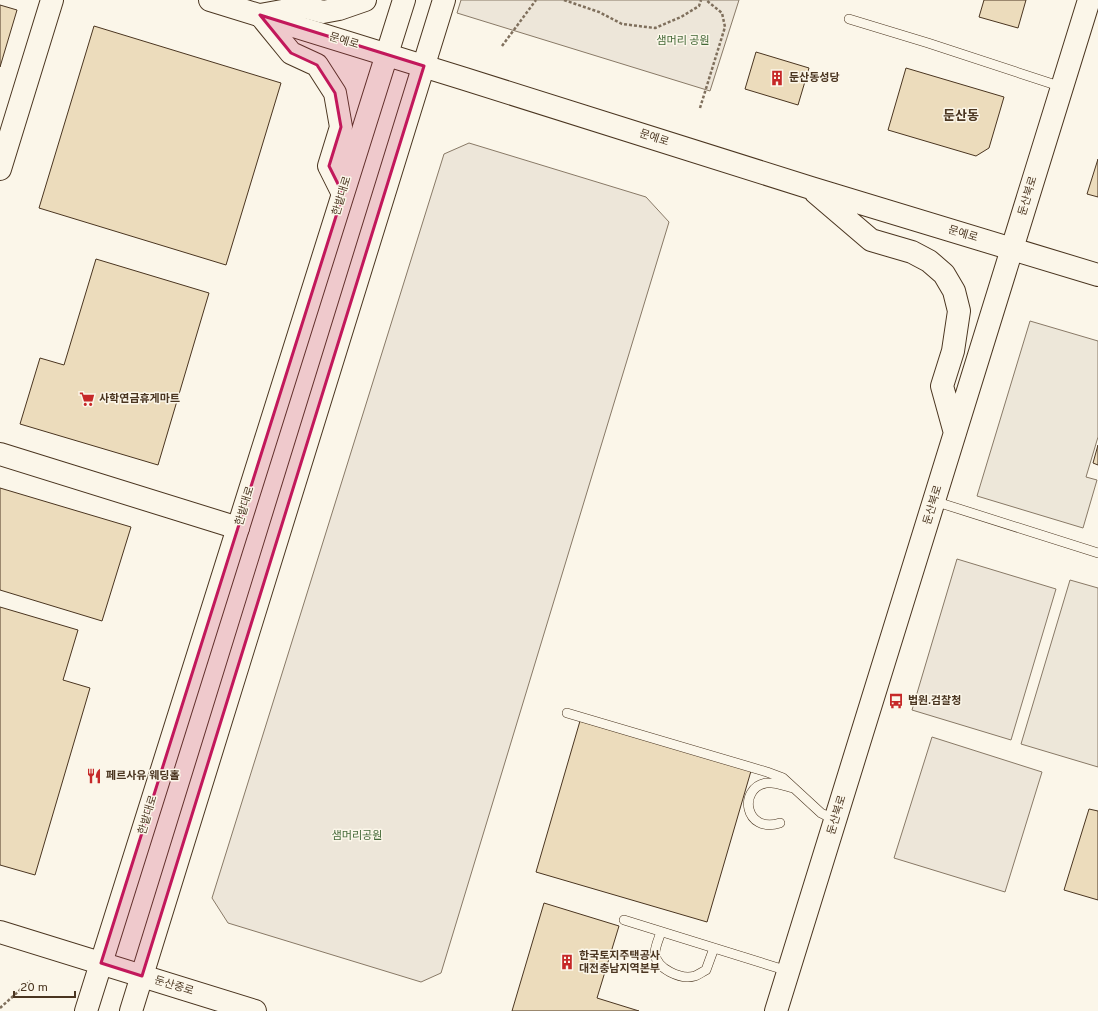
<svg xmlns="http://www.w3.org/2000/svg" width="1098" height="1011" viewBox="0 0 1098 1011" font-family="Overpass,'Noto Sans KR',sans-serif">
<rect width="100%" height="100%" fill="#fbf6e9"/>
<path fill="#ede6d9" stroke="#887966" d="M461,0H739L710,91L457,13Z
M469,143L646,197L669,222L441,973L421,982L228,923L212,898L444,154Z
M957,559L1056,589L1011,740L912,710Z
M932,737L1042,772L1005,892L894,858Z"/>
<path fill="#ede7d9" stroke="#887966" d="M1030,321L1098,341V437L1086,477L1097,480L1083,528L977,496Z
M1070,580L1098,588V767L1021,744Z"/>
<path fill="#ecdcbc" stroke="#4a3520" d="M984,0H1026L1018,28L979,17Z
M0,5L17,10L0,67Z
M94,26L281,83L226,265L39,208Z
M756,52L809,68L798,105L745,89Z
M906,68L1004,97L989,148L976,156L888,130Z
M1098,159V197L1087,194Z
M96,259L209,293L158,465L20,424L40,358L64,365Z
M1098,445V465L1093,463Z
M0,488L131,527L102,621L0,590Z
M0,607L78,630L63,680L90,688L35,875L0,865Z
M580,721L751,771L707,922L536,872Z
M1089,809L1098,811V900L1064,890Z
M544,903L619,926L597,998L639,1011H512Z"/>
<g fill="none" stroke-linecap="round" stroke-linejoin="round">
<g stroke="#4a3520" stroke-width="10">
<path id="lane" d="M849,19L928,43L1062,87
M934,501L1098,553
M567,713L767,772L783,778L821,813L835,820
M780,823C744,834 738,788 766,783C774,782 785,786 793,788
M624,920L788,971
M661,932C659,938 655,947 655,953C656,969 681,980 695,976C698,975 702,972 706,970L714,948"/>
</g>
<g stroke="#4a3520" stroke-width="24">
<path id="secondary" d="M210,0L465,79L811,188L1098,275
M0,169L52,0
M816,193L871,240L912,252L929,261L944,274L954,291L959,311L953,351L942,386L955,433
M0,454L238,528
M0,932L255,1011
M776,1011L1089,0"/>
</g>
<g stroke="#4a3520" stroke-width="24">
<path id="primary" d="M343,194L329,166L341,127L335,93L317,65L291,53L260,15L305,7L323,12L339,9L365,0
M86,1011L404,0
M131,1011L444,0"/>
</g>
<path stroke="#7f6f5c" stroke-width="2.5" stroke-dasharray="3 2" stroke-linecap="butt" d="M564,0L599,12L622,24L655,28L681,17L699,6L701,0
M502,46L536,0
M700,108L725,27L722,13L706,0
M0,1008L30,981"/>
<use href="#lane" stroke="#fbf6e9" stroke-width="9"/>
<use href="#secondary" stroke="#fbf6e9" stroke-width="22"/>
<use href="#primary" stroke="#fbf6e9" stroke-width="22"/>
</g>
<path fill="#c2185b" fill-opacity="0.2" stroke="#c2185b" stroke-width="3" stroke-linejoin="round" d="M260,15L424,66L142,976L101,963L343,194L329,166L341,127L335,93L317,65L291,53Z"/>
<defs>
<g id="building-bare" transform="scale(1.2)"><path d="M-4-6H4V6H1V3H-1V6H-4ZM-2.5-4.3h1.7v1.8h-1.7ZM.8-4.3h1.7v1.8H.8ZM-2.5-1h1.7V.8h-1.7ZM.8-1h1.7V.8H.8Z" fill="#c62828" stroke="#fbf6e9" stroke-width="2.5" paint-order="stroke"/></g>
<g id="supermarket-bare" transform="scale(1.2)"><path d="M-6-5.5h2.5l.6 2H6L4.5 2H-2.5L-4.4-4H-6ZM-1.5 3.2a1.3 1.3 0 1 0 .1 0ZM3 3.2a1.3 1.3 0 1 0 .1 0Z" fill="#c62828" stroke="#fbf6e9" stroke-width="2.5" paint-order="stroke"/></g>
<g id="bus-bare" transform="scale(1.2)"><path d="M-5-6H5V4H4V6H2V4H-2V6H-4V4H-5ZM-3.5-4V0h7V-4ZM-3.5 1.2v1.5H-2V1.2ZM2 1.2v1.5H3.5V1.2Z" fill="#c62828" stroke="#fbf6e9" stroke-width="2.5" paint-order="stroke"/></g>
<g id="restaurant-bare" transform="scale(1.2)"><path d="M-5-6h1v4h1v-4h1v4h1v-4h1v5L-1.5 .5V6h-2V.5L-5-1ZM5-6V6H3V1.5H1.5Q1.5-4 5-6Z" fill="#c62828" stroke="#fbf6e9" stroke-width="2.5" paint-order="stroke"/></g>
</defs>
<g fill-rule="evenodd">
<use href="#building-bare" x="777" y="78"/>
<use href="#supermarket-bare" x="87" y="399"/>
<use href="#bus-bare" x="896" y="701"/>
<use href="#restaurant-bare" x="94" y="776"/>
<use href="#building-bare" x="567" y="962"/>
</g>
<g text-anchor="middle" dominant-baseline="central" stroke-width="3" stroke-linejoin="round" paint-order="stroke">
<g font-size="11" fill="#4a3520" stroke="#fbf6e9">
<text transform="translate(344 41) rotate(17)">문예로</text>
<text transform="translate(654 138) rotate(18)">문예로</text>
<text transform="translate(342 196) rotate(-73)">한밭대로</text>
<text transform="translate(1028 196) rotate(-73)">둔산북로</text>
<text transform="translate(963 234) rotate(17)">문예로</text>
<text transform="translate(933 505) rotate(-73)">둔산북로</text>
<text transform="translate(245 506) rotate(-73)">한밭대로</text>
<text transform="translate(148 815) rotate(-73)">한밭대로</text>
<text transform="translate(837 815) rotate(-73)">둔산북로</text>
<text transform="translate(174 986) rotate(17)">둔산중로</text>
</g>
<g font-size="11" fill="#436837" stroke="#fbf6e9">
<text x="683" y="41">샘머리 공원</text>
<text x="357" y="836">샘머리공원</text>
</g>
<g font-size="11" font-weight="bold" fill="#4a3520" stroke="#fbf6e9" text-anchor="start">
<text x="789" y="78">둔산동성당</text>
<text x="99" y="399">사학연금휴게마트</text>
<text x="908" y="701">법원.검찰청</text>
<text x="106" y="776">페르사유 웨딩홀</text>
<text x="579" y="956">한국토지주택공사<tspan x="579" dy="13">대전충남지역본부</tspan></text>
</g>
<g font-size="13" font-weight="bold" fill="#4a3520" stroke="#fbf6e9">
<text x="961" y="117">둔산동</text>
</g>
</g>
<path d="M14 991v6h61v-6" fill="none" stroke="#4a3520" stroke-width="2"/>
<text x="20" y="991" font-size="12" fill="#4a3520" stroke="#fbf6e9" stroke-width="3" paint-order="stroke">20 m</text>
</svg>
